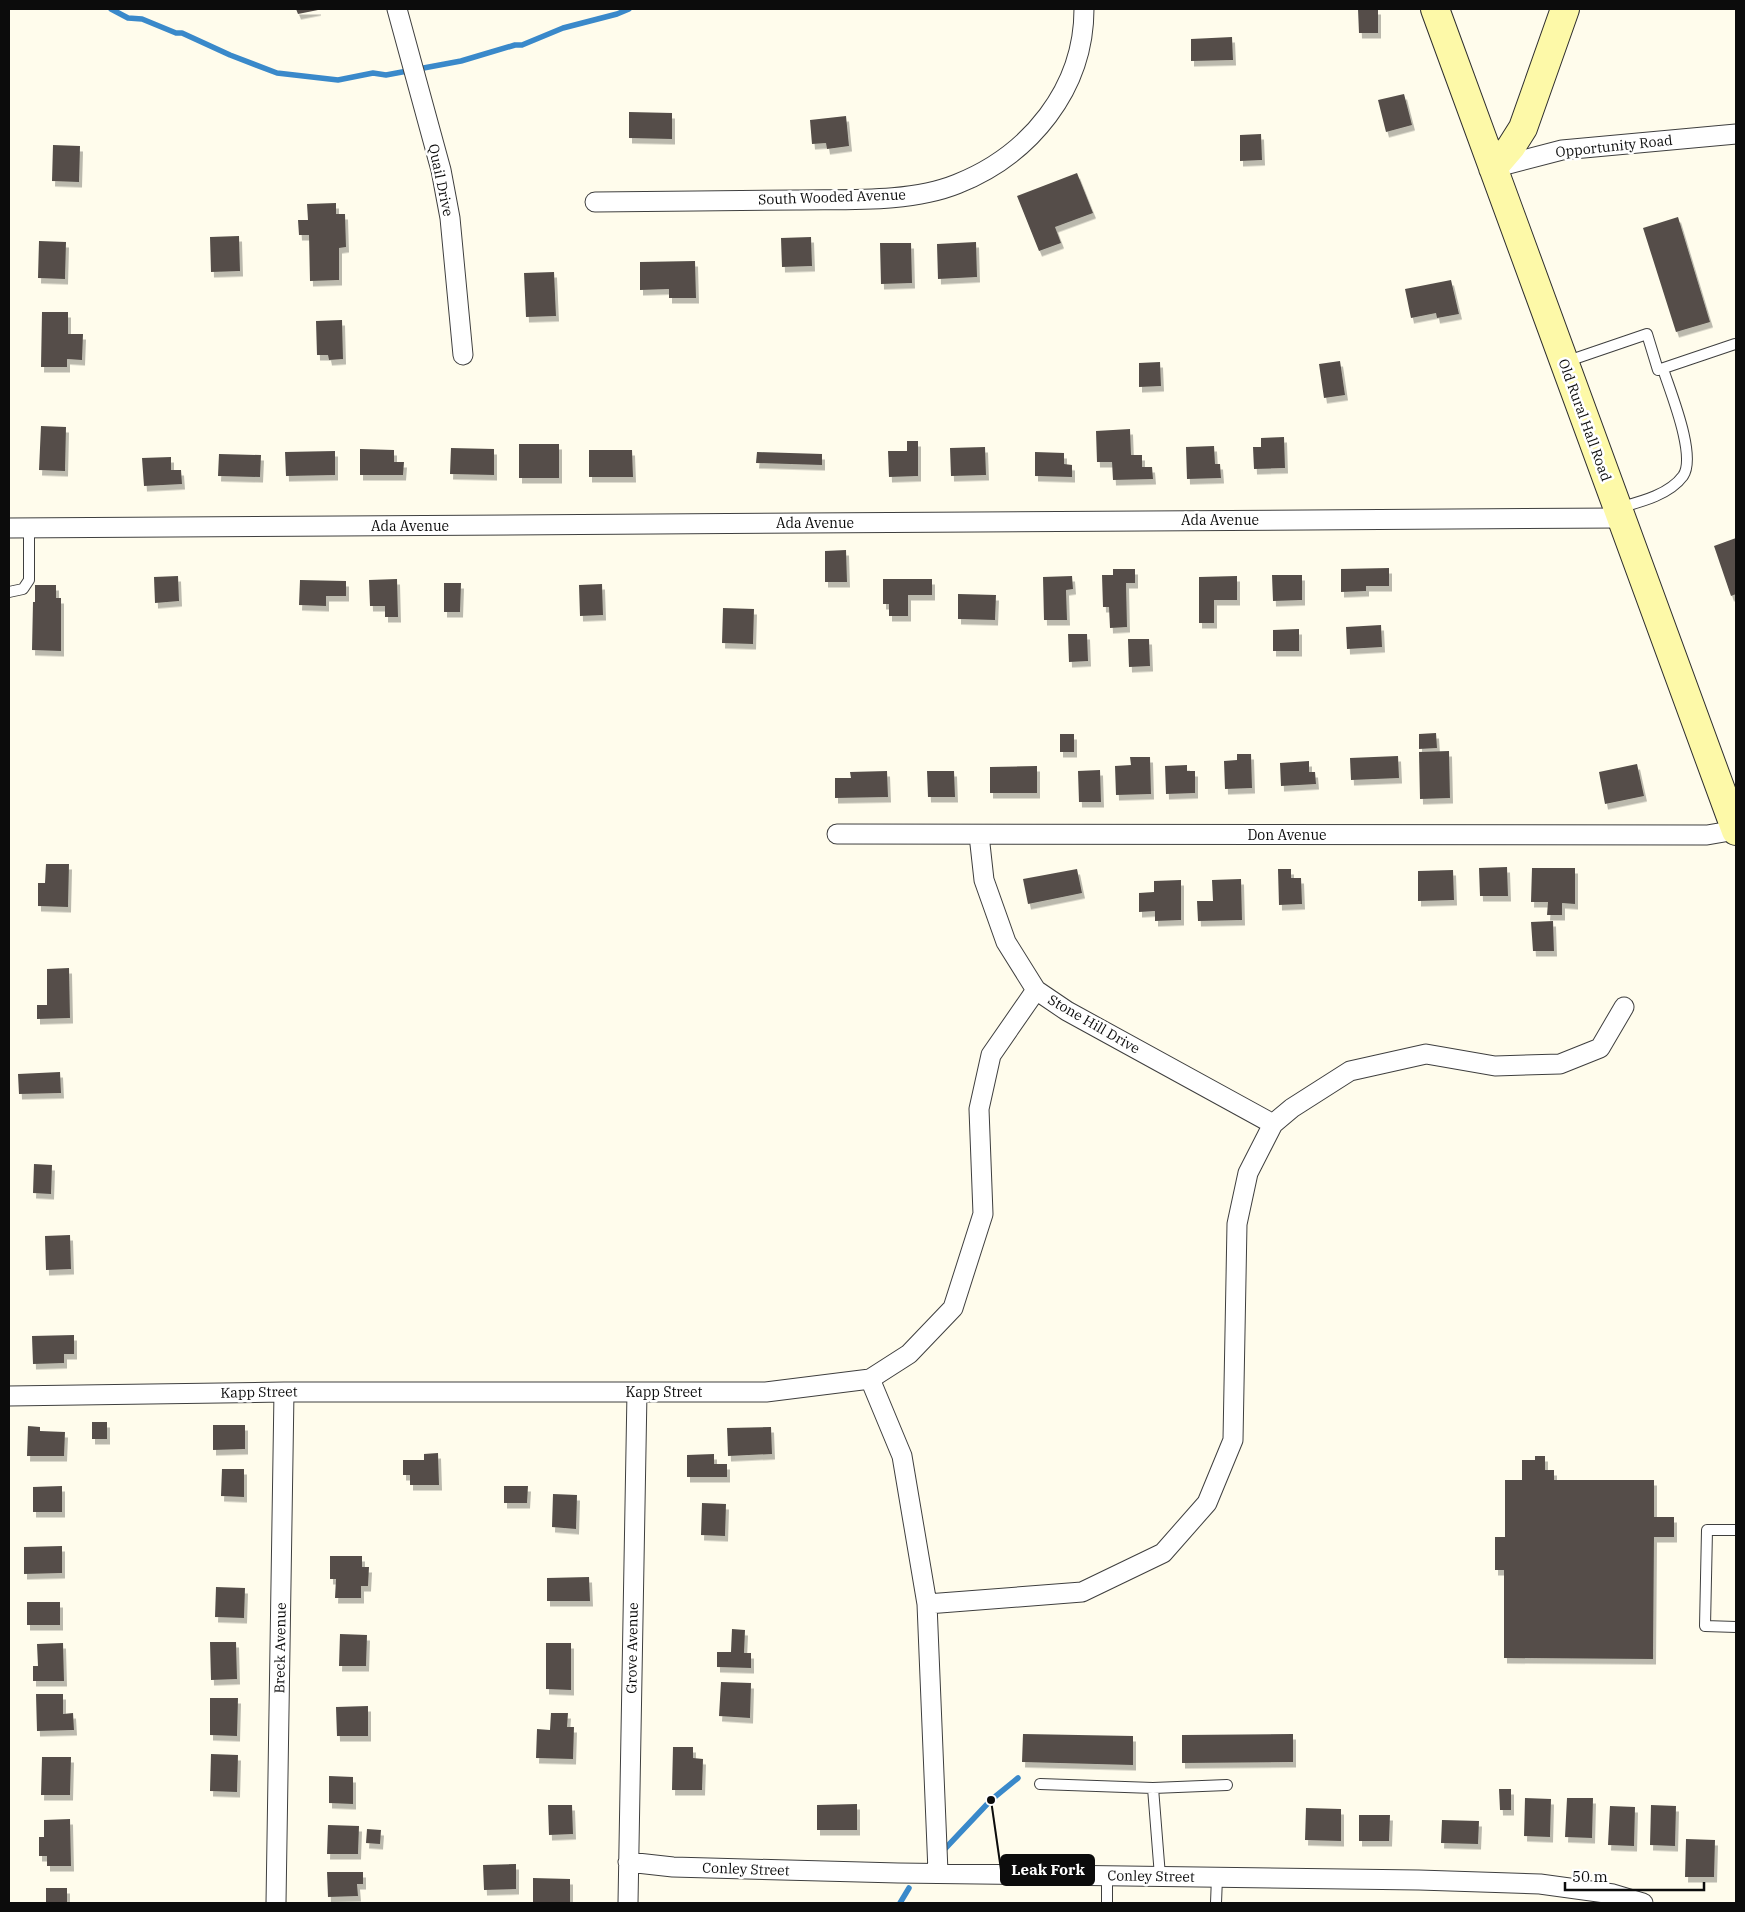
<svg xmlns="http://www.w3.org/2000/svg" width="1745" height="1912" viewBox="0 0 1745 1912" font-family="'IBM Plex Serif',serif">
<defs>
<filter id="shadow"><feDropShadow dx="3" dy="5.5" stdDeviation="0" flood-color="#0004"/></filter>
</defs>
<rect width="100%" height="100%" fill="#fffcec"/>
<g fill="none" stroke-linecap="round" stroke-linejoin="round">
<path stroke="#3a89ca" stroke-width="5.5" d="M111,9L128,18L142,19L176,33H182L230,55L277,73L338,80L373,73L386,75L461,61L515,45H522L563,28L617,14L629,9
M941,1853L991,1800L1018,1778
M900,1903L909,1888"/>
</g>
<path fill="#544e49" filter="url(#shadow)" d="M296,9H318V10L298,14Z
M1358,9H1378V33H1359Z
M1232,37L1233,60L1191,61V39Z
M1404,94L1412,125L1386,132L1378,100Z
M629,112L672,113V139L629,138Z
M846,116L849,146L827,149L826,143L812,144L810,120Z
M1261,134L1262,160L1240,161V135Z
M53,145L80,146L79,182L52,181Z
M1077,173L1093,213L1055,227L1061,243L1039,251L1017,196Z
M336,203V214H345L346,247L339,248V280L310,281L309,235H299L298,220H308L307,204Z
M1678,217L1710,322L1676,332L1643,228Z
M239,236L240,271L211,272L210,237Z
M811,237L812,266L782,267L781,238Z
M39,241L66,242L65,279L38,278Z
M976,242L977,277L938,279L937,244Z
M880,243H911L912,283L881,284Z
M695,261L696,298H669V289L640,290V262Z
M554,272L556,316L526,317L524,273Z
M1451,280L1459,314L1437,318L1436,313L1411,318L1405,289Z
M42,312H68V334H83L82,360L67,359V367H41Z
M342,320L343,359L329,360L328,355H317L316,321Z
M1340,361L1345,395L1324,398L1319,364Z
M1160,362L1161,386L1139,387V363Z
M41,426L66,427L65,471L39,470Z
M1130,429L1131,455H1142V467H1152L1153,479L1113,480L1112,462H1097L1096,431Z
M1284,437L1285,468L1254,469L1253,447H1261V438Z
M907,441H918V476L889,477L888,451H907Z
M519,444H559V478H519Z
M1214,446L1215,464H1220L1221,478L1187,479L1186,447Z
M985,447L986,475L951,476L950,448Z
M451,448L494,449V475L450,474Z
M360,449L394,450V462H404L403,475H360Z
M589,450H632L633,477H589Z
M335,451V475L286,476L285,452Z
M757,452L822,454V465L756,463Z
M1035,452L1064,453V464L1072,465V477L1035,476Z
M219,454L261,455L260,477L218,476Z
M171,457V470H181L182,484L144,486L142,458Z
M1736,538V594L1731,596L1714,546Z
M846,550L847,582H825V551Z
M1389,568V586H1366V591L1341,592V569Z
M1113,569H1135V583H1126L1127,627L1110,628L1109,607H1103L1102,575H1113Z
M1272,575H1302V600L1273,601Z
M178,576L179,601L155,603L154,577Z
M1072,576L1073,589L1066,590L1067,620H1044L1043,577Z
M1237,576V600H1214V623H1199V577Z
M397,579L398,617H385V606H370L369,580Z
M883,579H932V595H908V616H889V604H883Z
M300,580L346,581V596H326V606L299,605Z
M444,583H461L460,612H444Z
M602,584L603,615L580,616L579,585Z
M35,585H56V598H61V651L32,650L33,602H35Z
M958,594L996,595L995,620L958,619Z
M723,608L754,609L753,644L722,643Z
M1381,625L1382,647L1347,649L1346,627Z
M1299,629V651H1273V630Z
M1068,634H1087L1088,661L1069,662Z
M1128,639H1149L1150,666L1129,667Z
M1436,733L1437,748L1419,749V734Z
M1060,734H1074V752H1060Z
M1449,751L1450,798L1420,799L1419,752Z
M1237,754H1251L1252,788L1225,789L1224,761L1237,760Z
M1398,756L1399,778L1351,780L1350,758Z
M1130,757H1150L1151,794L1116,795L1115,766L1131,765Z
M1309,761V772H1315L1316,784L1281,786L1280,763Z
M1637,764L1644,796L1605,804L1599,772Z
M1187,765V771H1195V793L1166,794L1165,766Z
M1037,766V793H990V767Z
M1100,770L1101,802H1079L1078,771Z
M887,771L888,797L835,798V778H851L850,772Z
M927,771H954L955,797H928Z
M46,864H69L68,907L38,906V883H45Z
M1507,867L1508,896H1480L1479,868Z
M1532,868H1575V904L1562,903V915H1547L1548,902H1531Z
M1077,869L1082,893L1028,904L1023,879Z
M1278,869H1291V878H1301L1302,904L1279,905Z
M1453,870L1454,900L1418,901V871Z
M1241,879L1242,920L1198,921L1197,901H1213L1212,880Z
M1181,880V920L1155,921V911L1139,912V893L1154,892V881Z
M1553,921L1554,951H1533L1531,922Z
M69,968L70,1018L37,1019V1005H47V969Z
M60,1072L61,1093L19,1094L18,1074Z
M34,1164L52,1165L51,1194L33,1193Z
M70,1235L71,1269L46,1270L45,1236Z
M74,1335V1354H64V1363L33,1364L32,1336Z
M92,1422H107V1439H92Z
M213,1425H245V1449L213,1450Z
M28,1426L40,1427V1431L65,1432L64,1456H27Z
M771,1427L772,1454L728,1456L727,1428Z
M438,1453L439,1485H410V1475H403V1460H424V1454Z
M714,1454V1464H727V1477H687V1455Z
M1535,1456H1545V1470H1554V1480H1654V1517H1674V1537H1654L1653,1659L1504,1658V1570H1495V1537H1505V1480H1522V1460H1535Z
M222,1469H244V1497L221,1496Z
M62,1486V1512H33V1487Z
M504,1486H528L527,1503H504Z
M553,1494L577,1495L576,1529L552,1527Z
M702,1503L726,1504L725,1536L701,1535Z
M62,1546V1573L24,1574V1547Z
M330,1556H362V1567H369L368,1586H361V1598H335L336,1579H330Z
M589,1577L590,1601H547V1578Z
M216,1587L245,1588L244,1618L215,1617Z
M27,1602H60V1625H27Z
M732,1629L745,1630L744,1653H751V1668L717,1667V1652H731Z
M340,1634L367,1635L366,1666H339Z
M210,1642H236L237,1679L211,1680Z
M63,1643L64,1681H33V1666H38L37,1644Z
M546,1643H571V1690L546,1689Z
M721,1682L751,1683L750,1718L719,1716Z
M36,1694H63V1714L73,1713L74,1730L37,1731Z
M210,1698H238L237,1736L210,1735Z
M368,1706V1736H337L336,1707Z
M551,1713H568L567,1727H574L573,1759L536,1758L537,1729L550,1730Z
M1023,1734L1133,1736V1765L1022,1762Z
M1293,1734V1762L1182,1763V1735Z
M673,1747H693V1758L703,1759L702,1790H672Z
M211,1754L238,1755L237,1792L210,1791Z
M42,1757H71L70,1795H41Z
M329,1776L353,1777V1804L329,1803Z
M1499,1789H1511V1810H1500Z
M1525,1798L1551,1799L1550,1837L1524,1836Z
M1567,1798H1593L1592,1838L1565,1837Z
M857,1804V1830H817V1805Z
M548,1805H572L573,1834L549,1835Z
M1651,1805L1676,1806L1675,1846L1650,1845Z
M1610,1806L1635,1807L1634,1846L1608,1845Z
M1306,1808L1341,1809V1841L1305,1840Z
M1359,1815H1390L1389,1841H1359Z
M70,1819L71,1866H47V1856H39V1837H44V1820Z
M1442,1820L1479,1821L1478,1844L1441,1843Z
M328,1825L359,1826L358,1854H327Z
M367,1829L381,1830L380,1844L366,1843Z
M1686,1839L1715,1840L1714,1877H1685Z
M516,1864V1889L484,1890L483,1865Z
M327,1872H363V1884H357L358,1896L328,1897Z
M533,1878L570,1879V1903H533Z
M46,1888H67V1903H46Z"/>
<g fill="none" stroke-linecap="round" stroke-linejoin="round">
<g stroke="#3f3f3f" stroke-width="12">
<path id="service" d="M1565,362L1647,334L1658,370L1735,344
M1618,508C1640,502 1669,495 1683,476C1697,456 1670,391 1663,369
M9,592L23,589L29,580V528
M1736,1530H1707L1705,1626L1736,1627
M1040,1784L1153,1788
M1107,1875V1903
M1160,1876L1153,1788L1227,1785
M1216,1903L1217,1877"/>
</g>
<g stroke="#3f3f3f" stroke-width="21">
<path id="minor" d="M397,9L441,170L450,218L463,355
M1493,168L1562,150L1736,134
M595,202C662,201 729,201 796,200C846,199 910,203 957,184C1030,155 1084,89 1084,9
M9,528L1621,518
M837,834L1707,835L1736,830
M979,835L984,880L1006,942L1036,990L1067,1011L1273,1124
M870,1379L902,1456L927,1604L938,1872
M9,1396L284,1392H766L870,1379L909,1354L953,1308L983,1214L979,1109L991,1055L1036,990
M927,1604L1082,1592L1163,1553L1207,1503L1233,1440L1237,1224L1248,1173L1273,1124L1292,1108L1350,1071L1426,1054L1495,1066L1560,1064L1600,1048L1624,1007
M628,1862L673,1867L898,1873L1419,1880L1540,1884L1613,1894L1643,1903
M276,1903L284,1392
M628,1903L637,1392"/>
</g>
<g stroke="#2e2e2e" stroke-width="30">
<path id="secondary" d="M1435,9L1736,831
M1493,168L1511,147L1523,128L1565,9"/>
</g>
<use href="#service" stroke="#fff" stroke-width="10"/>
<use href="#minor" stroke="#fff" stroke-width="19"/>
<use href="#secondary" stroke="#fdf9a8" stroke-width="28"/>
</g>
<g text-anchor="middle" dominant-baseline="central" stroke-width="5" stroke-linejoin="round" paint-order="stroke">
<g font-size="14" fill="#0c0c0c" stroke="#fff">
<text transform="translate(1614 146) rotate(-6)">Opportunity Road</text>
<text transform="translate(441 180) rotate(78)">Quail Drive</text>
<text transform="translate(832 197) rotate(-2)">South Wooded Avenue</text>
<text transform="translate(1585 420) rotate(70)">Old Rural Hall Road</text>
<text x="1220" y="520">Ada Avenue</text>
<text x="815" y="523">Ada Avenue</text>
<text x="410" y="526">Ada Avenue</text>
<text x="1287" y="835">Don Avenue</text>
<text transform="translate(1094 1024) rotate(30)">Stone Hill Drive</text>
<text transform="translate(259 1392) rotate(-1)">Kapp Street</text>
<text x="664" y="1392">Kapp Street</text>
<text transform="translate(280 1648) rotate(-89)">Breck Avenue</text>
<text transform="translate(632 1648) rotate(-89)">Grove Avenue</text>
<text transform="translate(746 1869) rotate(2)">Conley Street</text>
<text transform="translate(1151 1876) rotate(1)">Conley Street</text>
</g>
</g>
<path fill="none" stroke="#0c0c0c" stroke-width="2" d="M991 1800L1001 1870"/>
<circle fill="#0c0c0c" stroke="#fff" stroke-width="2" cx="991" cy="1800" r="5"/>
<rect fill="#0c0c0c" stroke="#0c0c0c" stroke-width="2" x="1001" y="1855" width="93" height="30" rx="5"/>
<g font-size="15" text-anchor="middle" font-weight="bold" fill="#fff">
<text x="1048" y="1875">Leak Fork</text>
</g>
<rect width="1745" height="1912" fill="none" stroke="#0c0c0c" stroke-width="20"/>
<path d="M1565 1882v8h139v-8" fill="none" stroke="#0c0c0c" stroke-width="2.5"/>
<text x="1572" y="1882" font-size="15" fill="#0c0c0c" stroke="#ffffff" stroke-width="4" paint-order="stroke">50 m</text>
</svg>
